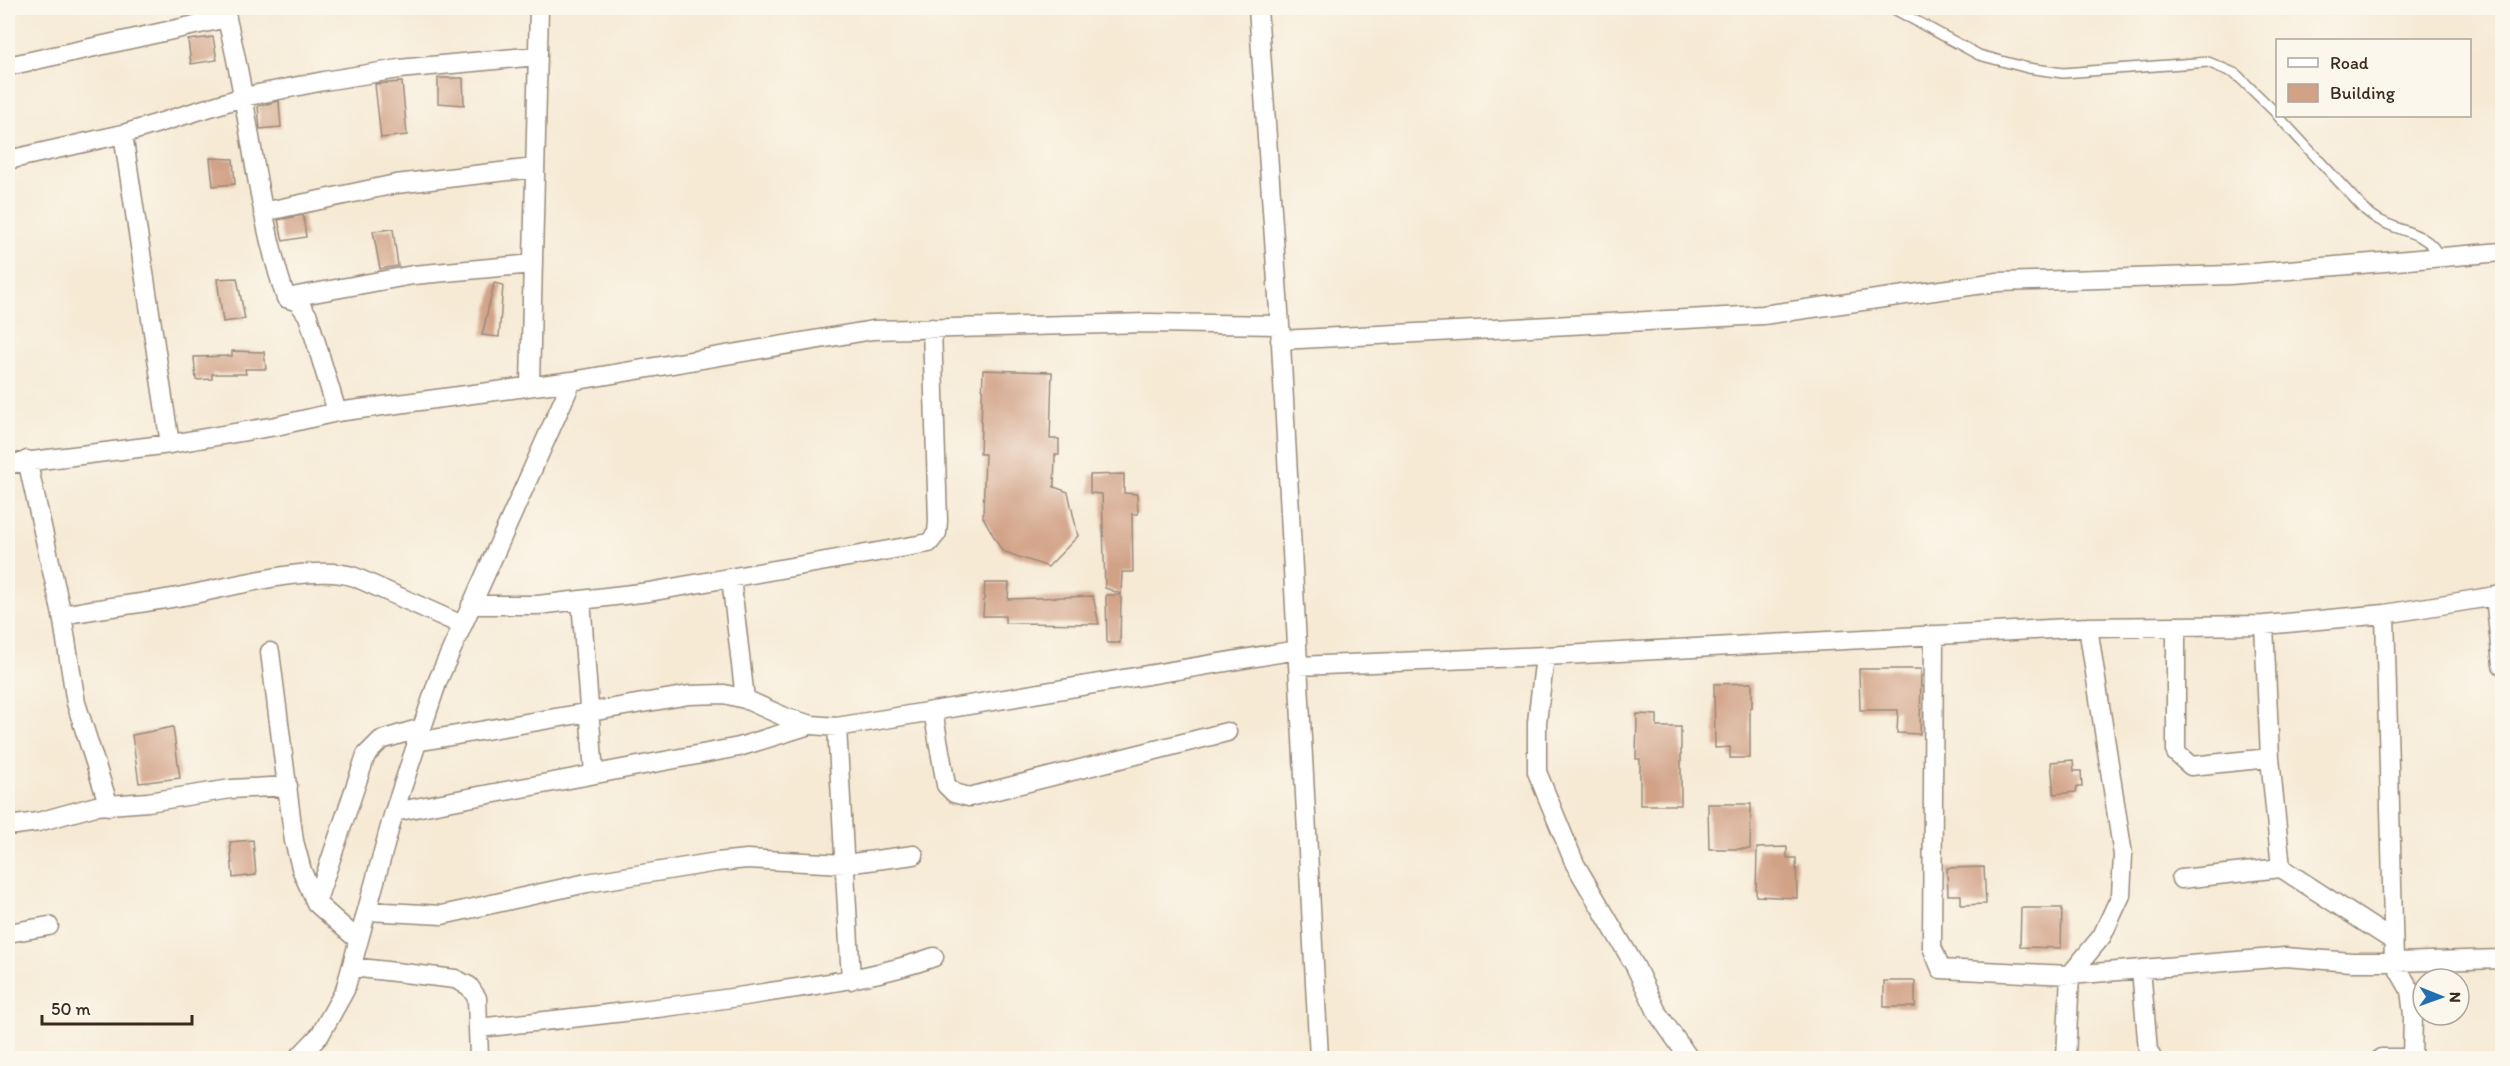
<svg xmlns="http://www.w3.org/2000/svg" width="2510" height="1066" viewBox="0 0 2510 1066" font-family="Itim,sans-serif">
<rect width="100%" height="100%" fill="#fbf7ec"/>
<filter id="ink" filterUnits="userSpaceOnUse"><feTurbulence type="fractalNoise" baseFrequency=".0167" numOctaves="2"/><feDisplacementMap in="SourceGraphic" scale="12" xChannelSelector="R" yChannelSelector="G"/><feConvolveMatrix kernelMatrix="1 2 1 2 8 2 1 2 1" color-interpolation-filters="sRGB"/></filter>
<filter id="wash" filterUnits="userSpaceOnUse"><feTurbulence type="fractalNoise" baseFrequency=".008" numOctaves="4" result="noise"/><feDisplacementMap in="SourceGraphic" scale="24" xChannelSelector="R" yChannelSelector="G"/><feGaussianBlur stdDeviation="1.35" result="paint"/><feColorMatrix in="noise" values="0 0 0 0 0 0 0 0 0 0 0 0 0 0 0 0 0 1.4 0 .05"/><feComposite in="paint" operator="in"/></filter>
<g filter="url(#wash)">
<rect width="100%" height="100%" fill="#f6ead5"/>
<g id="blocks">
<path fill="#d2a287" d="M213,37L217,60L191,64L188,40Z
M438,78H463L464,105L438,103Z
M402,82L407,135L381,138L375,84Z
M279,101L281,127L260,129L258,106Z
M210,158L233,159L235,184L213,186Z
M303,215L306,237L283,241L278,220Z
M393,229L398,266L380,269L373,231Z
M237,278L245,319L223,322L217,279Z
M494,283L503,285L499,337L482,335Z
M232,351L264,352L266,369H245L246,374H212V379L196,380L194,357L232,356Z
M983,370L1052,372L1050,439H1059V455H1055L1054,487L1068,492L1078,536L1048,567L1002,551L983,517L985,454H980Z
M1124,474V493L1137,494L1138,514H1132L1133,572H1122L1121,594L1105,588L1102,494L1090,493V475Z
M985,583H1009L1008,599L1093,596L1099,624L1005,623V616H983Z
M1106,595H1121L1120,643H1107Z
M1859,669H1921L1920,734L1897,733L1898,710H1860Z
M1752,683V708H1750V758H1730V747L1715,748L1714,684Z
M1637,714L1657,715V727H1681V805H1640V759H1636Z
M173,727L180,778L139,783L132,735Z
M2073,760L2074,771H2081L2082,787H2077L2076,792L2054,794L2051,762Z
M1708,804H1751L1750,849H1709Z
M253,840L256,875L233,878L230,842Z
M1787,847V858H1796L1797,898L1756,896L1757,848Z
M1984,867L1986,904L1961,905V895H1948L1947,868Z
M2021,908H2062L2061,948L2020,947Z
M1884,981H1915V1007H1884Z"/>
</g>
</g>
<g filter="url(#ink)">
<use href="#blocks" fill-opacity="0" stroke="#988a7a" stroke-width="1.5"/>
<g fill="none" stroke-linecap="round" stroke-linejoin="round">
<g stroke="#988a7a" stroke-width="12">
<path id="lane" d="M1892,8L1979,55L2028,68L2063,73L2208,62L2236,74L2278,115
M2278,116L2365,210C2370,214 2375,218 2381,221C2401,232 2430,233 2439,257"/>
</g>
<g stroke="#988a7a" stroke-width="21">
<path id="street" d="M224,8C250,103 254,204 286,298
M1258,8L1280,325L1319,1058
M8,66L227,18
M123,134L170,444
M8,160L123,134L243,97L324,81L399,69L537,56
M263,212L396,184L534,168
M286,298L413,275L533,264
M286,298L298,302L308,316L337,412
M1280,340L1763,315L1998,282L2230,275L2502,252
M530,385L539,8
M27,460L62,615L76,703L109,806
M8,464L170,444L276,426L337,412L572,381L873,330L1148,323L1280,325
M731,578L745,699
M2495,596L2502,665
M581,600L594,774
M471,605H538L649,592L929,543L937,533L938,521L932,328
M62,615C100,608 139,604 177,597C221,590 314,562 355,577L462,625
M2264,625L2270,758L2281,868L2392,940
M2176,626V753L2191,766L2270,758
M1934,635L1932,947L1941,969L2070,975L2285,957L2352,962H2394L2385,614
M270,652L294,841L302,871L316,903L358,940
M1545,656L1537,722V772L1575,864L1635,966L1658,1014L1689,1058
M1298,666L1545,656L2088,627L2264,625L2385,614L2502,595
M933,711L946,785L954,793L969,797L1227,732
M837,727L851,980
M416,742L689,695L724,694L745,699L787,718L812,725L837,727L1297,650
M394,812L739,747L810,725
M8,826L38,822L96,806L148,802L231,789L288,786
M2181,879L2281,868
M316,903L366,755L381,740L421,728
M367,911L442,915L587,883L717,862L747,859L845,864L914,855
M8,933L49,926
M352,967L455,979L469,986L477,998L479,1058
M2141,969L2148,1050L2152,1058
M478,1028C574,1018 669,1008 764,993C822,984 878,977 934,957
M298,1058L320,1035L345,990L394,812L438,680L572,381
M2066,1058L2070,975L2102,936L2121,895L2123,855L2088,627
M2381,1058H2412
M2412,1058L2413,1015L2410,990L2394,962L2502,959"/>
</g>
<use href="#lane" stroke="#fff" stroke-width="9"/>
<use href="#street" stroke="#fff" stroke-width="18"/>
</g>
</g>
<rect width="2510" height="1066" fill="none" stroke="#fbf7ec" stroke-width="30"/>
<rect x="2276" y="39" width="195" height="78" fill="#fbf7ec" stroke="#aea59a" stroke-width="1.5"/>
<rect x="2288" y="58" width="30" height="9" fill="#ffffff" stroke="#aea59a" stroke-width="1.5"/>
<text x="2330" y="69" font-size="18" fill="#3b2a1e">Road</text>
<rect x="2288" y="84" width="30" height="18" fill="#d2a287" stroke="#aea59a" stroke-width="1.5"/>
<text x="2330" y="99" font-size="18" fill="#3b2a1e">Building</text>
<g transform="translate(2441 997) rotate(91)"><circle r="28" fill="#fbf7ec" stroke="#aea59a" stroke-width="1.5"/>
<path d="M0-4.5L10 22L0 15L-10 22Z" fill="#1f6fb2"/>
<text y="-9" font-size="16" font-weight="bold" text-anchor="middle" fill="#3b2a1e">N</text>
</g>
<path d="M42 1015v9h150v-9" fill="none" stroke="#3b2a1e" stroke-width="3"/>
<text x="51" y="1015" font-size="18" fill="#3b2a1e" stroke="#fbf7ec" stroke-width="4.5" paint-order="stroke">50 m</text>
</svg>
